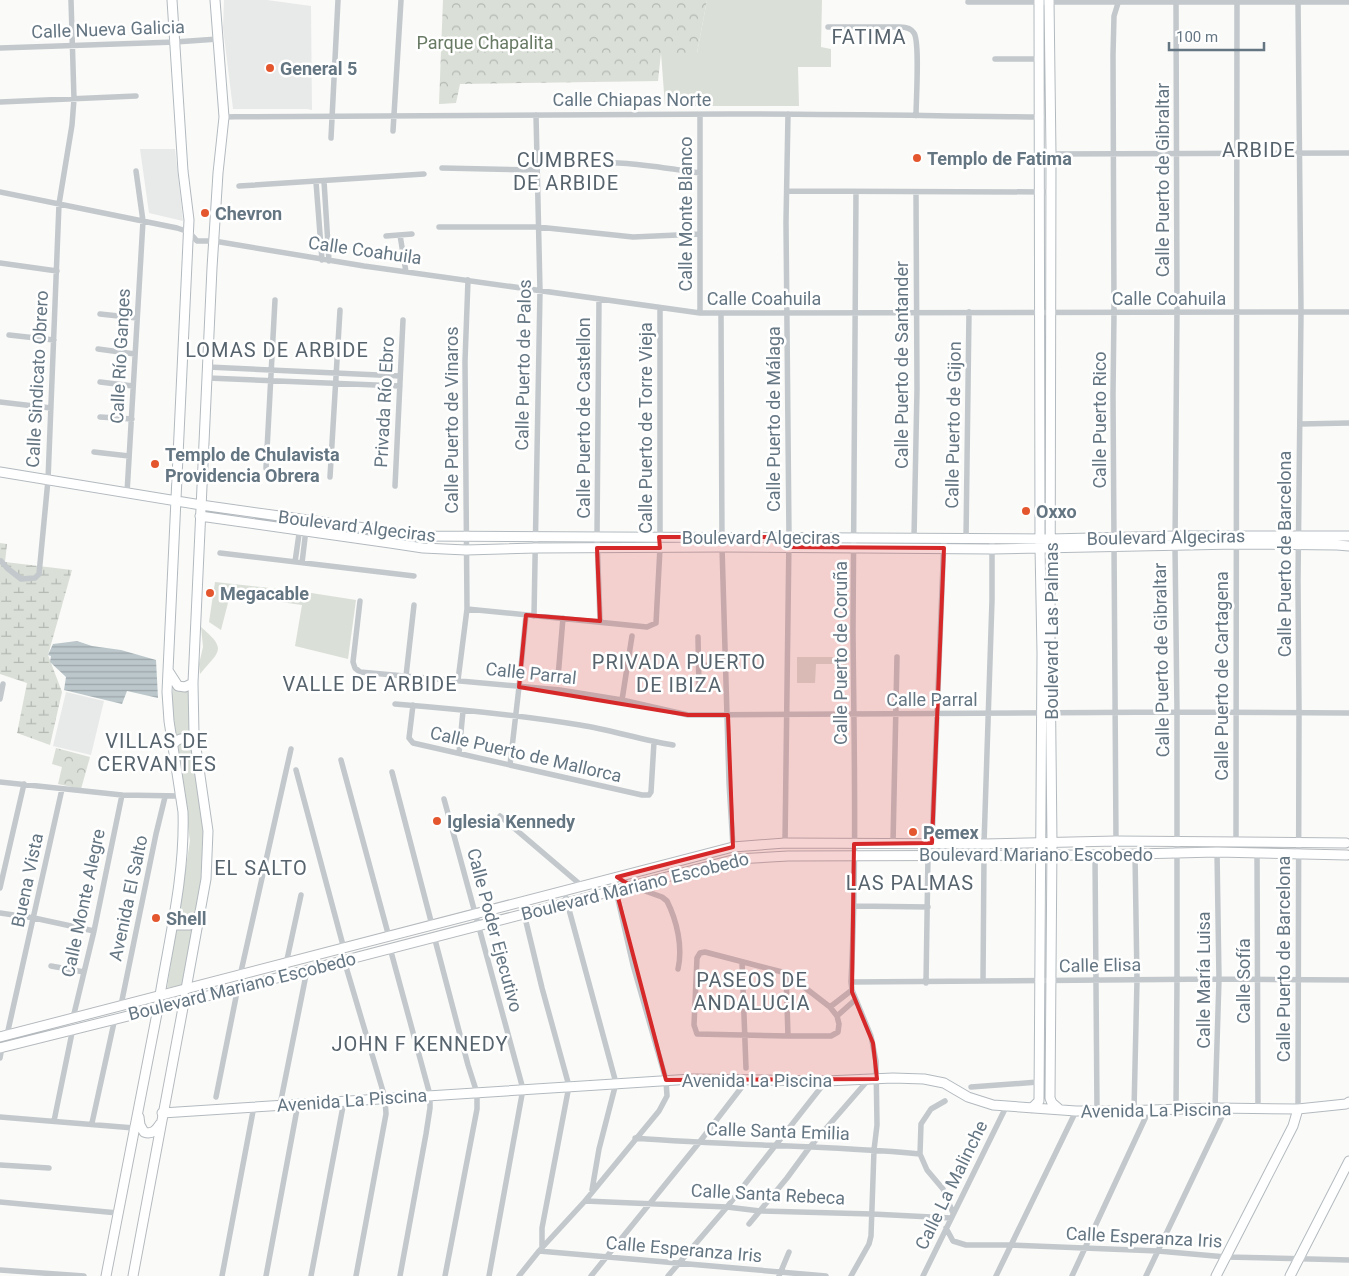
<svg xmlns="http://www.w3.org/2000/svg" width="1349" height="1276" viewBox="0 0 1349 1276" font-family="Roboto,sans-serif">
<defs>
<pattern id="forest-crowns" width="20" height="18" patternUnits="userSpaceOnUse" patternTransform="scale(1.25)"><rect width="20" height="18" fill="#dadfd7"/><path d="M2 6a3 3 0 1 1 6 0M12 15a3 3 0 1 1 6 0" fill="none" stroke="#b4b9b4"/></pattern>
<pattern id="wetland-marsh" width="20" height="14" patternUnits="userSpaceOnUse" patternTransform="scale(1.25)"><rect width="20" height="14" fill="#dadfd7"/><path d="M1 5h8M5 5V1M11 12h8M15 12V8" fill="none" stroke="#b4b9b4"/></pattern>
<pattern id="water-rules" width="6" height="5" patternUnits="userSpaceOnUse" patternTransform="scale(1.25)"><rect width="6" height="5" fill="#bbc7cb"/><path d="M0 2.5h6" fill="none" stroke="#9ca6aa"/></pattern>
</defs>
<rect width="100%" height="100%" fill="#fafaf8"/>
<path fill="#e8e9e9" d="M224,0H267L311,6L312,110L307,109H233L223,28Z
M140,149H175L183,221L149,213Z
M66,692L104,701L91,755L53,746Z"/>
<path fill="#dadfd7" d="M707,0H822L821,47L831,49V67H798L799,106H665L661,53H697Z
M215,582L305,592L356,600L348,659L295,646L302,605L237,596L235,600L229,599L221,630L209,622Z
M201,627C228,650 219,651 200,674L199,664L203,647Z
M797,657H847V674H844L843,664H816L815,683H797Z
M174,683L189,687L206,827V862L183,985L167,988L190,841L171,703Z"/>
<path fill="url(#forest-crowns)" d="M443,0H707L697,53H661L658,81L460,84L456,103L439,104Z
M56,748L90,757L81,789L58,784L62,767L52,764Z"/>
<path fill="url(#wetland-marsh)" d="M0,543L7,544L5,562L72,570L48,655L62,692L50,745L17,733L27,683L0,674Z"/>
<path fill="url(#water-rules)" d="M77,641L92,646L121,650L156,660L158,698L127,691L122,704L64,690L66,677L50,662L51,656L48,655L53,644Z"/>
<g fill="none" stroke-linecap="round" stroke-linejoin="round">
<g stroke="#b3babf" stroke-width="11">
<path id="secondary" d="M1049,0L1051,153L1050,655L1052,843L1050,1098L1052,1103L1059,1109
M0,472L201,505L422,536L1050,539L1175,536H1349
M200,516L390,543L423,548L466,550L536,548L722,547L992,549L1236,544L1337,545L1349,546
M169,672L178,686L185,687L193,683
M172,746C179,736 187,736 195,745
M172,925H190L199,915
M186,989L206,879L208,831L194,734L193,683L212,268L218,173L224,117L215,0
M160,995C170,935 185,874 183,812L169,721L167,692L189,220L183,171L172,0
M1032,1108L1039,1101L1042,653L1040,547L1039,0
M162,1113L692,1079L826,1081L893,1078L924,1079L944,1083L968,1097L993,1105L1076,1111H1120L1215,1108L1298,1109L1346,1104L1349,1102
M1216,1276L1293,1126L1298,1109
M1290,1276L1349,1161"/>
</g>
<g stroke="#b5babe" stroke-width="11">
<path id="primary" d="M0,1037L733,847L785,843L984,844L1116,841L1346,843
M0,1048L184,1002L736,859L788,856L1095,855L1217,852L1347,855
M139,1117L140,1125L144,1132C152,1135 156,1130 160,1124
M106,1276L159,1003
M133,1276L185,997"/>
</g>
<path stroke="#c3c8cc" stroke-width="5.5" d="M1298,0L1301,312L1298,581L1299,713L1298,1109
M968,2H1349
M828,27H900C905,27 911,28 914,33C920,42 916,102 916,116
M0,48L175,42L218,39
M995,59H1039
M0,102L136,96
M700,115V313
M224,117C392,115 560,115 729,114C833,114 937,116 1041,117
M393,131L401,0
M331,138L338,0
M1041,154L1349,153
M572,164C615,159 657,167 700,173
M442,168L537,170
M324,181L329,261
M316,182L322,260
M239,186L424,174
M787,191L1050,192
M0,192L177,228L189,232L197,241H214L364,266L700,313L1349,312
M439,227H538L633,237L700,234
M400,235L406,272
M386,236L412,234
M0,263L57,271
M599,299L597,537L600,621
M721,313L722,547L729,783L733,847
M100,314L137,318
M9,335L54,340
M98,349L135,354
M208,367L400,376
M208,378L400,386
M100,382L133,386
M0,402L51,408
M100,417L132,419
M1300,424L1349,423
M94,452L129,456
M266,468L275,300
M330,477L340,310
M395,486L403,320
M127,493L143,221L136,171
M914,538L917,389L916,192
M966,539L969,312
M220,553L414,576
M1,561L7,568L21,579L35,578L39,574L48,480L59,204L72,125L74,99L71,0
M295,562L301,520
M302,563L307,521
M360,601L353,662L355,668L360,672L560,690L622,700L688,715L1177,712L1349,713
M467,609L647,627L656,623L660,548V308
M534,616L540,291L536,115
M698,637L699,688
M699,665L726,666
M406,676L414,605
M558,677L563,618
M458,680L467,609L465,361L468,280
M0,699L3,684
M622,700L632,636
M395,704C457,709 519,715 580,725C611,730 642,740 673,745
M413,705L409,738L413,743L642,795H649L651,792L654,742
M459,753L463,711
M341,760L389,937
M510,765L519,687L526,615
M296,770L344,949
M392,772L432,925
M0,782L122,795L181,796
M444,799L523,1089L489,1276
M500,816L582,886
M1116,841L1113,394L1114,313L1113,55L1114,16L1119,0
M1236,842L1237,0
M785,843L789,537L786,222L788,114
M893,843L897,657
M932,843L944,538
M984,844L992,600V539
M1257,852L1258,1109
M1095,855L1097,1111
M617,877L631,886L662,897L667,901C677,921 683,947 678,969
M0,888L24,784
M564,891L616,1083L599,1149L592,1190
M521,901L542,988L569,1086L542,1228V1248
M855,906L928,907
M0,913L34,918L94,931
M434,936L468,1065L477,1093V1109L445,1276
M390,948L430,1095V1108L426,1134L400,1276
M705,952L786,973L830,1007L837,1016L839,1024L838,1032L831,1036H788L697,1034L694,1025L697,958L700,953Z
M344,960L385,1098L386,1114L356,1276
M742,962L746,1068
M286,964L301,895
M51,966L84,972
M786,973L788,1036
M240,976L291,749
M983,981L984,854
M851,982L1219,979L1349,980
M926,983L928,855
M121,1005L156,834L165,797
M830,1007L852,990
M837,1016L855,1000
M73,1018L94,931L122,795
M7,1035L62,789
M0,1058L2,1047
M971,1087L1038,1082
M216,1097L238,987
M945,1101L931,1109L921,1124L920,1154L927,1170L943,1189L953,1213
M280,1105L307,970
M1215,1108L1219,979L1217,852
M1176,1109L1177,979V712L1175,545L1177,313L1176,0
M1134,1110L1137,980L1135,854
M0,1117L134,1128
M54,1121L73,1028
M92,1123L115,1018
M635,1138C730,1146 826,1145 920,1154
M0,1165L49,1168
M585,1201L727,1207L760,1211L872,1214L951,1218
M0,1202L118,1213
M749,1224L787,1178L809,1148L869,1079
M946,1228L953,1241L966,1245H1011L1158,1251L1226,1257L1349,1260
M539,1251L826,1276
M0,1270L84,1276
M222,1276L254,1106
M266,1276L298,1104
M311,1276L344,1101
M519,1276L539,1251L585,1201L659,1111L667,1096L666,1080L633,965L613,878
M591,1276L698,1144L748,1079
M668,1276L727,1207L826,1081
M779,1276L789,1252
M851,1276L869,1244L871,1236L874,1150L877,1125L876,1061L871,1036L852,990L851,982C857,864 854,747 853,629C853,483 854,337 856,192
M923,1276L1006,1107
M996,1276L1076,1111
M1072,1276L1149,1110
M1146,1276L1226,1108"/>
<use href="#secondary" stroke="#fff" stroke-width="9"/>
<use href="#primary" stroke="#fff" stroke-width="9"/>
</g>
<path fill="#d62828" fill-opacity="0.2" stroke="#d62828" stroke-width="4" stroke-linejoin="round" d="M659,537H789V547L944,548L932,843L854,844L852,992L873,1043L877,1079L666,1080L616,890L631,886L617,877L733,847L728,715H688L519,687L526,615L600,621L597,548H660Z"/>
<g fill="#e4572e" stroke="#fff" stroke-width="2">
<circle cx="270" cy="68" r="5"/>
<circle cx="917" cy="158" r="5"/>
<circle cx="205" cy="213" r="5"/>
<circle cx="155" cy="464" r="5"/>
<circle cx="1026" cy="511" r="5"/>
<circle cx="210" cy="593" r="5"/>
<circle cx="437" cy="821" r="5"/>
<circle cx="913" cy="832" r="5"/>
<circle cx="156" cy="918" r="5"/>
</g>
<g text-anchor="middle" dominant-baseline="central" stroke-width="5" stroke-linejoin="round" paint-order="stroke">
<g font-size="18" fill="#657683" stroke="#fff">
<text transform="translate(108 29) rotate(-2)">Calle Nueva Galicia</text>
<text x="632" y="99">Calle Chiapas Norte</text>
<text transform="translate(1162 180) rotate(-90)">Calle Puerto de Gibraltar</text>
<text transform="translate(685 214) rotate(-90)">Calle Monte Blanco</text>
<text transform="translate(365 250) rotate(8)">Calle Coahuila</text>
<text x="764" y="298">Calle Coahuila</text>
<text x="1169" y="298">Calle Coahuila</text>
<text transform="translate(120 356) rotate(-87)">Calle Río Ganges</text>
<text transform="translate(523 365) rotate(-89)">Calle Puerto de Palos</text>
<text transform="translate(901 365) rotate(-90)">Calle Puerto de Santander</text>
<text transform="translate(37 379) rotate(-87)">Calle Sindicato Obrero</text>
<text transform="translate(384 402) rotate(-87)">Privada Río Ebro</text>
<text transform="translate(583 418) rotate(-90)">Calle Puerto de Castellon</text>
<text transform="translate(773 419) rotate(-90)">Calle Puerto de Málaga</text>
<text transform="translate(451 420) rotate(-90)">Calle Puerto de Vinaros</text>
<text transform="translate(1099 420) rotate(-90)">Calle Puerto Rico</text>
<text transform="translate(953 425) rotate(-89)">Calle Puerto de Gijon</text>
<text transform="translate(645 428) rotate(-90)">Calle Puerto de Torre Vieja</text>
<text transform="translate(357 526) rotate(7)">Boulevard Algeciras</text>
<text x="761" y="537">Boulevard Algeciras</text>
<text transform="translate(1166 537) rotate(-1)">Boulevard Algeciras</text>
<text transform="translate(1284 554) rotate(-90)">Calle Puerto de Barcelona</text>
<text transform="translate(1051 631) rotate(-90)">Boulevard Las Palmas</text>
<text transform="translate(840 653) rotate(-90)">Calle Puerto de Coruña</text>
<text transform="translate(1161 660) rotate(-91)">Calle Puerto de Gibraltar</text>
<text transform="translate(531 673) rotate(6)">Calle Parral</text>
<text transform="translate(1221 676) rotate(-90)">Calle Puerto de Cartagena</text>
<text x="932" y="699">Calle Parral</text>
<text transform="translate(526 754) rotate(13)">Calle Puerto de Mallorca</text>
<text x="1036" y="854">Boulevard Mariano Escobedo</text>
<text transform="translate(27 880) rotate(-78)">Buena Vista</text>
<text transform="translate(635 886) rotate(-14)">Boulevard Mariano Escobedo</text>
<text transform="translate(128 898) rotate(-78)">Avenida El Salto</text>
<text transform="translate(83 903) rotate(-78)">Calle Monte Alegre</text>
<text transform="translate(495 930) rotate(75)">Calle Poder Ejecutivo</text>
<text transform="translate(1283 959) rotate(-90)">Calle Puerto de Barcelona</text>
<text transform="translate(1100 965) rotate(-1)">Calle Elisa</text>
<text transform="translate(1203 980) rotate(-90)">Calle María Luisa</text>
<text transform="translate(1243 981) rotate(-90)">Calle Sofía</text>
<text transform="translate(242 986) rotate(-14)">Boulevard Mariano Escobedo</text>
<text x="757" y="1080">Avenida La Piscina</text>
<text transform="translate(352 1100) rotate(-4)">Avenida La Piscina</text>
<text transform="translate(1156 1110) rotate(-1)">Avenida La Piscina</text>
<text transform="translate(778 1131) rotate(2)">Calle Santa Emilia</text>
<text transform="translate(951 1185) rotate(-64)">Calle La Malinche</text>
<text transform="translate(768 1194) rotate(3)">Calle Santa Rebeca</text>
<text transform="translate(1144 1237) rotate(3)">Calle Esperanza Iris</text>
<text transform="translate(684 1249) rotate(5)">Calle Esperanza Iris</text>
</g>
<g font-size="18" fill="#687a64" stroke="#fff">
<text x="485" y="42">Parque Chapalita</text>
</g>
<g font-size="18" font-weight="bold" fill="#657683" stroke="#fff" text-anchor="start">
<text x="280" y="68">General 5</text>
<text x="927" y="158">Templo de Fatima</text>
<text x="215" y="213">Chevron</text>
<text x="165" y="454">Templo de Chulavista<tspan x="165" dy="21">Providencia Obrera</tspan></text>
<text x="1036" y="511">Oxxo</text>
<text x="220" y="593">Megacable</text>
<text x="447" y="821">Iglesia Kennedy</text>
<text x="923" y="832">Pemex</text>
<text x="166" y="918">Shell</text>
</g>
<g font-size="20" letter-spacing="1" fill="#57646e" stroke="#fff">
<text x="869" y="37">FATIMA</text>
<text x="1259" y="150">ARBIDE</text>
<text x="566" y="160">CUMBRES<tspan x="566" dy="23">DE ARBIDE</tspan></text>
<text x="277" y="350">LOMAS DE ARBIDE</text>
<text x="679" y="662">PRIVADA PUERTO<tspan x="679" dy="23">DE IBIZA</tspan></text>
<text x="370" y="684">VALLE DE ARBIDE</text>
<text x="157" y="741">VILLAS DE<tspan x="157" dy="23">CERVANTES</tspan></text>
<text x="261" y="868">EL SALTO</text>
<text x="910" y="883">LAS PALMAS</text>
<text x="752" y="980">PASEOS DE<tspan x="752" dy="23">ANDALUCIA</tspan></text>
<text x="420" y="1044">JOHN F KENNEDY</text>
</g>
</g>
<path d="M1169 42v8h95v-8" fill="none" stroke="#657683" stroke-width="2.5"/>
<text x="1176" y="42" font-size="15" fill="#657683" stroke="#ffffff" stroke-width="4" paint-order="stroke">100 m</text>
</svg>
